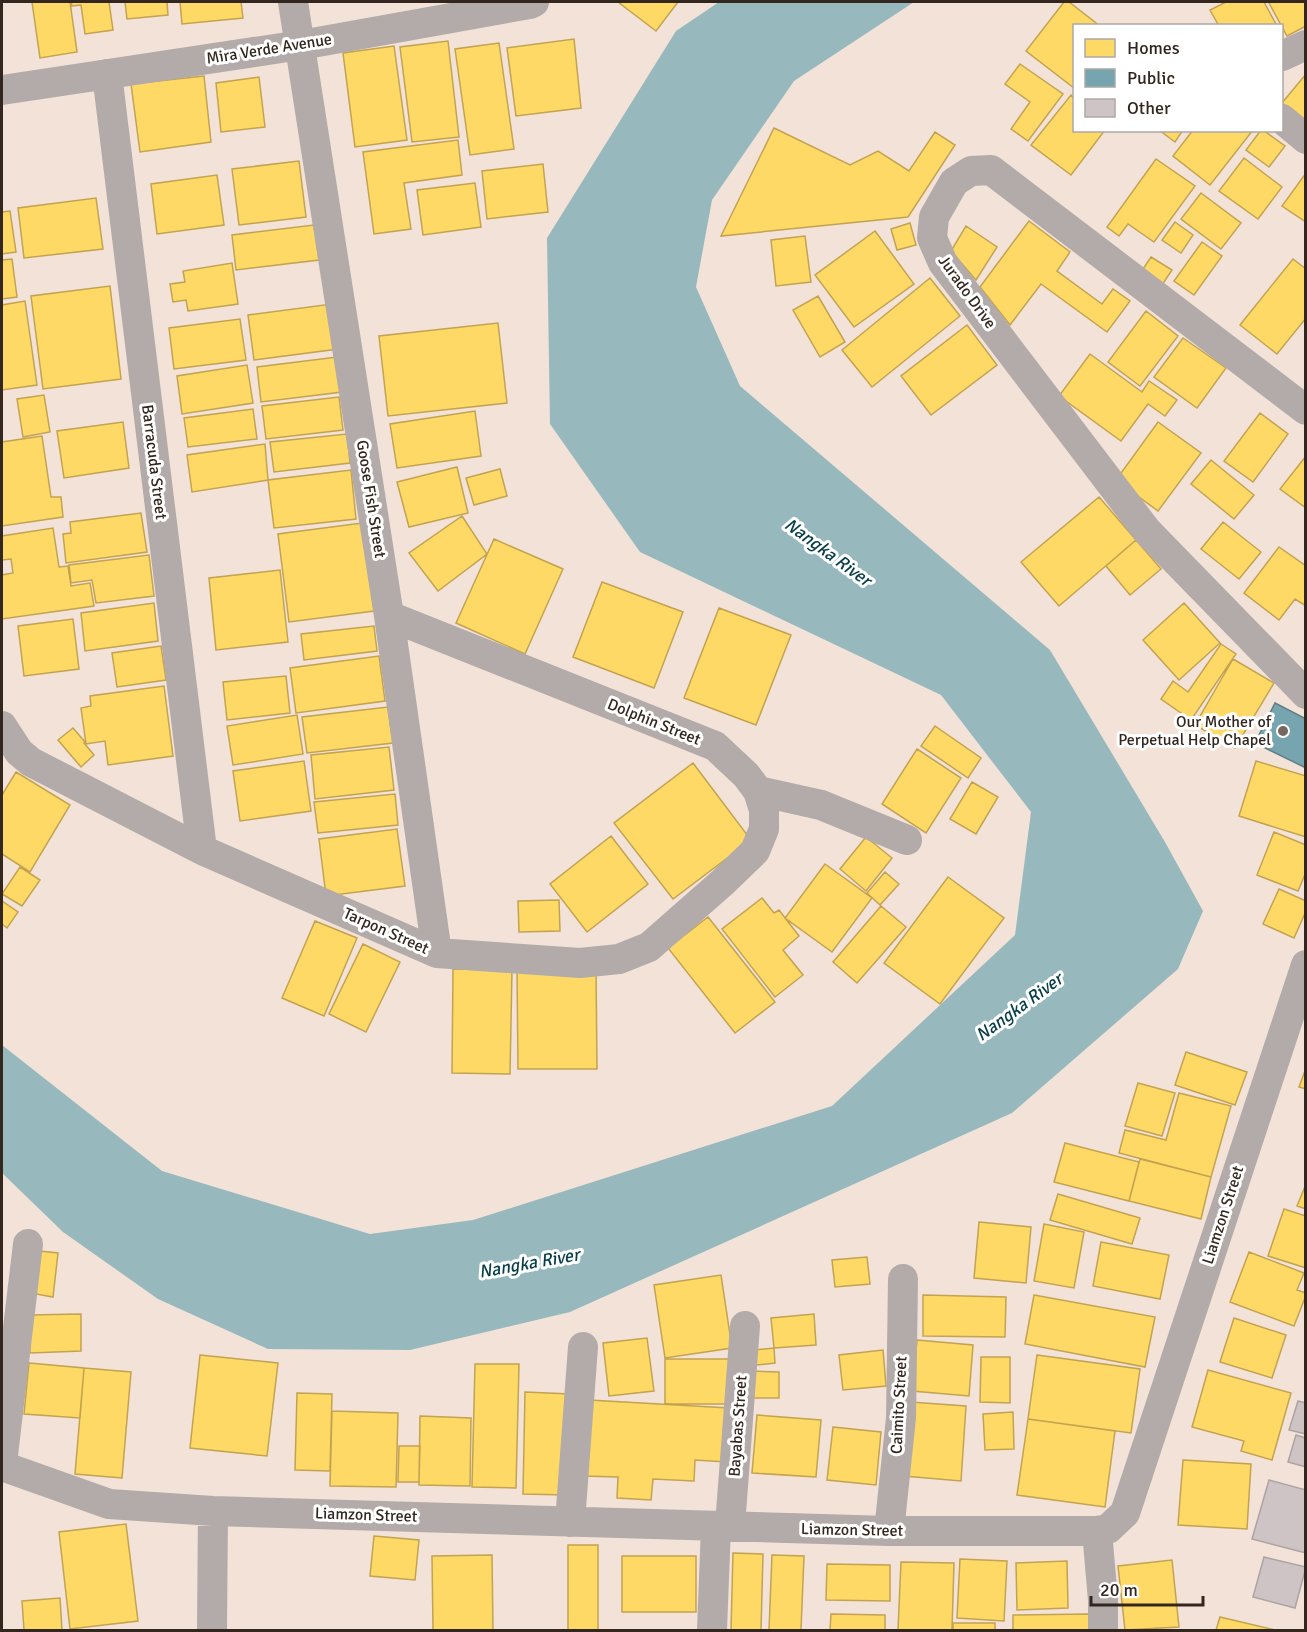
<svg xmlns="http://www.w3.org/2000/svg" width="1307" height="1632" viewBox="0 0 1307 1632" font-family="Signika,sans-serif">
<rect width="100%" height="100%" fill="#f3e2d7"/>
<path fill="#97b9be" d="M719,2H914L794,81L712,200L696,287L740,386L1050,650L1165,842L1203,911L1178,969L1012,1113L570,1312L410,1350L268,1349L158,1299L63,1232L2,1173V1045L162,1171L370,1234L473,1220L832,1106L1015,935L1031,812L941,695L640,552L550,424L547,238L676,31Z"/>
<path fill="#ffd966" stroke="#c2a351" stroke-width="1.5" d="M32,2H70L77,52L40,58Z
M71,2H109L113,30L85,34L81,5L72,6Z
M125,2H167L168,15L127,19Z
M180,2H241L243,18L182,24Z
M618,2H678L656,31Z
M1064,2H1069L1100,26H1074V88L1026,51Z
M1226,2H1264L1277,26H1219L1210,10Z
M1272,2H1306V26L1287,36L1269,3Z
M574,39L581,108L516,116L507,48Z
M448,41L459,137L412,142L400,47Z
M499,43L514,149L470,155L455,49Z
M394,46L407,140L355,147L343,53Z
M1020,64L1063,94L1028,141L1011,129L1030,102L1005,84Z
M1306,74V123L1282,103Z
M204,76L211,142L140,152L131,84Z
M259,77L265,127L221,132L216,83Z
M1071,95L1074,98V130H1105L1071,175L1031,145Z
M774,128L850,165L878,151L909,171L935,132L955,145L908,217L721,236Z
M1159,130H1183L1175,142Z
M1193,130H1253L1210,185L1173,156Z
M1261,130H1263L1285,146L1269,167L1246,150Z
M458,140L462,175L404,183L411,229L374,234L363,152Z
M1244,158L1282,187L1258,219L1219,191Z
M1156,159L1195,186L1154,242L1128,224L1119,236L1107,227Z
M299,161L306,217L239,225L232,169Z
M543,164L548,212L487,219L482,171Z
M1306,173V222L1282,206Z
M217,175L224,225L157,234L151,184Z
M475,183L481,227L423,235L417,190Z
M1201,193L1241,223L1221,249L1181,219Z
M96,198L103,249L24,258L18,208Z
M10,211L16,252L2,254V212Z
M1029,221L1070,252L1057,271L1102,304L1113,289L1130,301L1107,332L1041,284L1010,325L980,287Z
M1175,222L1193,235L1181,253L1162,240Z
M910,223L916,245L897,250L891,229Z
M314,225L319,260L236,270L232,235Z
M966,226L997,247L976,280L951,251Z
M875,231L914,284L854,327L815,275Z
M805,236L811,282L776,286L771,240Z
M1202,242L1222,256L1194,295L1174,281Z
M1151,257L1172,270L1158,291L1137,278Z
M12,259L17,297L2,299V260Z
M1293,259L1306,269V318L1277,354L1240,325Z
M232,263L238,304L188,311L186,300L173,302L170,284L185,282L183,271Z
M930,278L960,316L872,387L842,350Z
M110,286L121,379L43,389L31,296Z
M818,296L845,342L820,357L793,310Z
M25,301L37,385L2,390V305Z
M332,304L338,349L254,360L248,315Z
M1146,311L1178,336L1140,386L1108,362Z
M240,319L246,360L174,369L169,328Z
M498,323L507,403L388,416L379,336Z
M967,325L997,365L931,415L901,376Z
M1183,338L1226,368L1197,408L1154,377Z
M1090,354L1142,392L1149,381L1177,400L1165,416L1148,404L1121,441L1059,396Z
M337,357L342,392L261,402L257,367Z
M247,365L253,403L182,414L177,376Z
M44,395L50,432L23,437L17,399Z
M339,397L343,430L266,439L262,406Z
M253,409L257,439L188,447L184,418Z
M475,411L481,456L397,468L390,424Z
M1260,413L1288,434L1253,482L1224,461Z
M123,422L129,468L64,478L57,431Z
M1158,422L1201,453L1158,511L1116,480Z
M347,434L350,463L274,472L270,442Z
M42,436L51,497H61L63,517L2,526V442Z
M265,444L268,480L192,492L187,455Z
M1306,456V508L1280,489Z
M1211,460L1254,495L1234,519L1191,484Z
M457,467L468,513L409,527L397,482Z
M500,469L507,496L474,505L466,478Z
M351,470L356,519L274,528L268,480Z
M1099,497L1136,540L1059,606L1021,562Z
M141,513L147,552L66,563L63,534L71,533L70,522Z
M462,516L487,554L438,591L409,553Z
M1223,522L1261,552L1239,579L1201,549Z
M362,523L374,611L289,622L278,534Z
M53,528L59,567L68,566L71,586L90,583L94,606L2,619V575L13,573L11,559L2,560V536Z
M494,539L563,569L525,654L456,623Z
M1136,540L1161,569L1130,595L1106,566Z
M1279,547L1306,566V606L1295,599L1279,620L1244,593Z
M149,555L154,596L96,603L92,580L71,583L69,565Z
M280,570L288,642L216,650L209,578Z
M602,582L683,612L654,688L573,657Z
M154,603L158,641L85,651L81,613Z
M1184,603L1220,643L1179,680L1143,640Z
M719,608L791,635L756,725L684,698Z
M73,619L79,669L24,676L18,626Z
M374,626L377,651L304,660L301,634Z
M1221,644L1236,654L1191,720L1161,699L1173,681L1188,692Z
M161,646L166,680L117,687L112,653Z
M379,656L385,701L296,713L290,668Z
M1233,659L1274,683L1235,748L1195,725Z
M286,676L290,713L227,720L223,682Z
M164,686L173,756L108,765L105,741L86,744L81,708L91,706L90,696Z
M388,707L393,743L307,753L302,717Z
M297,715L303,754L233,765L227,726Z
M935,726L981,758L968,778L921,746Z
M73,728L85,742L84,743L94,755L81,767L58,740Z
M389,747L394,790L315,799L311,755Z
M917,749L961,778L926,833L882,804Z
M304,761L311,811L240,821L233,771Z
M1256,761L1306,776V837L1239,816Z
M693,763L751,840L673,899L614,823Z
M16,772L70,805L30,872L2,854V795Z
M972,782L998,797L976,834L950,819Z
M395,794L398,825L318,833L314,802Z
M397,829L405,886L326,896L319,839Z
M1274,832L1306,845V872L1298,891L1257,875Z
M611,836L648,884L587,932L550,884Z
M866,837L892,858L866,891L840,869Z
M825,864L872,898L832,952L785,918Z
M20,867L40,880L22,906L2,894Z
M885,872L899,884L880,905L867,893Z
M948,877L1004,918L940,1004L884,963Z
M1279,889L1306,901V911L1294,938L1263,924Z
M762,898L774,913L779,910L799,936L783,950L803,975L775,997L722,929Z
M559,900L560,931L519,932L518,901Z
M2,901L18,912L7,928L2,924Z
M881,906L906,927L857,983L833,962Z
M708,917L775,1002L735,1033L668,948Z
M315,921L357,938L324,1016L282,998Z
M363,944L400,962L366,1032L329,1014Z
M517,968H596L597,1069H518Z
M453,969L512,970L510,1074L452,1073Z
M1186,1052L1247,1072L1235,1105L1175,1085Z
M1306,1068V1089L1299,1087Z
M1138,1083L1175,1093L1162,1136L1125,1126Z
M1179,1093L1231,1106L1211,1177L1119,1153L1125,1130L1166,1140Z
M1065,1143L1139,1162L1129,1201L1054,1182Z
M1140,1159L1211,1177L1201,1219L1129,1201Z
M1306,1184V1209L1297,1206Z
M1058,1194L1140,1218L1132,1244L1050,1220Z
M1284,1209L1306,1216V1268L1268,1256Z
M979,1222L1031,1227L1026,1283L974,1278Z
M1044,1224L1084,1232L1074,1288L1034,1281Z
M1101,1242L1169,1255L1160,1299L1093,1286Z
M30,1250L58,1253L53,1297L25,1292Z
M1249,1252L1304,1273L1297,1290L1306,1293V1295L1294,1326L1230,1302Z
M867,1257L870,1284L835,1287L832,1260Z
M721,1275L732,1348L665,1358L654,1285Z
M923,1295L1006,1297L1005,1337L923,1336Z
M1034,1295L1155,1317L1145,1367L1025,1344Z
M81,1314V1351L30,1353L29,1315Z
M814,1314L816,1345L774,1348L771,1318Z
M1234,1318L1286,1335L1272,1378L1220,1362Z
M647,1338L654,1391L609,1396L603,1343Z
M917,1340L973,1345L969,1396L912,1391Z
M774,1348L775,1363L747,1366L746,1351Z
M883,1350L886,1386L843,1390L839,1355Z
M200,1355L278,1363L267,1456L190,1448Z
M1037,1355L1140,1369L1131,1433L1028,1419Z
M981,1357H1010V1403L980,1402Z
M665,1359H735L734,1404H665Z
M29,1363L84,1368L80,1418L24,1414Z
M475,1364H519L516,1488L472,1487Z
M84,1368L131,1372L122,1478L75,1474Z
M1208,1370L1291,1393L1272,1460L1241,1451L1244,1441L1192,1427Z
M750,1371L779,1372V1398H750Z
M525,1392L570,1394L567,1495L523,1494Z
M297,1393L332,1394L330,1471L295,1470Z
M589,1400L729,1408L726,1462L695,1460L694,1481L653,1479L651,1500L617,1498L618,1477L584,1476Z
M910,1402L966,1406L961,1481L904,1476Z
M332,1411L398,1413L396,1487L330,1486Z
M1013,1412L1014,1449L985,1450L983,1414Z
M757,1415L821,1420L816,1477L752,1473Z
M420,1416L471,1418L470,1486L419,1485Z
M1028,1419L1115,1431L1105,1507L1017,1495Z
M833,1427L881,1432L876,1485L827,1480Z
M399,1446H420L419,1482H398Z
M1183,1460L1251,1464L1247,1529L1178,1525Z
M126,1524L138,1621L70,1629L59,1532Z
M374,1536L419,1540L415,1580L370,1576Z
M568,1545H598V1630H568Z
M733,1553L763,1554L761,1630H731Z
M492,1555L493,1630H433L432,1556Z
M772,1555L804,1556L801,1630H769Z
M622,1556H696V1612H622Z
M960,1559L1007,1561L1004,1621L957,1618Z
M1172,1560L1179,1627L1125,1630L1118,1566Z
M1067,1561L1068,1608L1017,1610L1016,1563Z
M901,1562L954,1563L952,1630H898Z
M827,1564L890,1565V1601L826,1600Z
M60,1598L62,1630H24L22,1601Z
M831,1614L885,1615V1630H830Z
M1089,1614V1630H1013V1615Z
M1220,1617L1275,1630H1216Z
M953,1623H995V1630H953Z"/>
<path fill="#76a5af" stroke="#627f84" stroke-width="1.5" d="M1275,703L1306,719V768L1255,743Z"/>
<path fill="#cfc4c5" stroke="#aea3a3" stroke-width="1.5" d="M1298,1401L1306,1403V1434L1289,1430Z
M1296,1435L1306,1438V1467L1288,1462Z
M1269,1480L1306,1490V1553L1252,1539Z
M1264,1557L1306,1567L1295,1608L1253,1597Z"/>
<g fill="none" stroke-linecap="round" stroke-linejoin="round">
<path stroke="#b2aba9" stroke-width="30" d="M293,2L389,616L437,953
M1282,56L1306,45
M107,74L202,850
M2,90L301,45L518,6L530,4L534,2
M1282,119L1306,139
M1306,410L991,170L971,171L954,182L934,217L932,238L943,263L1147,531L1306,694
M2,726L19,752L31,762L202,850L437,953L580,963L619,959L649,947L723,882L755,851L764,829V810L758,791L746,775L715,746L389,616
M758,791L821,805L907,840
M2,1463L28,1244
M2,1466L109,1504L213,1511L889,1531H1097L1108,1529L1125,1513L1306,965
M570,1522L583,1347
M730,1526L745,1326
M889,1531L901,1418L903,1279
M1097,1531L1103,1600V1630
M212,1630L213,1511
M712,1630L716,1526"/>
</g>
<circle fill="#76685f" stroke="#fff" stroke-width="2" cx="1283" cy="731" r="6"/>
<g text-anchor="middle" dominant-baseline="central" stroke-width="6" stroke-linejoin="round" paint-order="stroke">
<g font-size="16" fill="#32261f" stroke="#fff">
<text transform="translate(269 49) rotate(-9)">Mira Verde Avenue</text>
<text transform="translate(967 292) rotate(54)">Jurado Drive</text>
<text transform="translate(154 462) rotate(83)">Barracuda Street</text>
<text transform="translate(371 499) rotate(81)">Goose Fish Street</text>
<text transform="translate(654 722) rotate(22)">Dolphin Street</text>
<text transform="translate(386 931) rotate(24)">Tarpon Street</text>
<text transform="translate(1223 1215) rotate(-72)">Liamzon Street</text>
<text transform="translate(899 1405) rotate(-87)">Caimito Street</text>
<text transform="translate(738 1426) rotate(-86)">Bayabas Street</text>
<text transform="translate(366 1515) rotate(2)">Liamzon Street</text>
<text transform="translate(852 1530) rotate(1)">Liamzon Street</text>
</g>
<g font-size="16" fill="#32261f" stroke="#fff" text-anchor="end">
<text x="1271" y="722">Our Mother of<tspan x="1271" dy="18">Perpetual Help Chapel</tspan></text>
</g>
<g font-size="18" font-style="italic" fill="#073e47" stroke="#fff">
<text transform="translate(828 552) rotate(36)">Nangka River</text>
<text transform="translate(1019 1007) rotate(-36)">Nangka River</text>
<text transform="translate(529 1263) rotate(-10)">Nangka River</text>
</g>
</g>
<rect width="1307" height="1632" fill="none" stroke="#32261f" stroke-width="6"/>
<rect x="1073" y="24" width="210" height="108" fill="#ffffff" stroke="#ada8a5" stroke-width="1.5"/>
<rect x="1085" y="39" width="30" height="18" fill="#ffd966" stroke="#ada8a5" stroke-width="1.5"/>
<text x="1127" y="54" font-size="18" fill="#32261f">Homes</text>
<rect x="1085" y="69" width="30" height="18" fill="#76a5af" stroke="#ada8a5" stroke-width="1.5"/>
<text x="1127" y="84" font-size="18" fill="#32261f">Public</text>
<rect x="1085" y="99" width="30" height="18" fill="#cfc4c5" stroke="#ada8a5" stroke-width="1.5"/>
<text x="1127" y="114" font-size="18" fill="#32261f">Other</text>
<path d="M1091 1596v9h112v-9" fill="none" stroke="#32261f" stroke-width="3"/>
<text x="1100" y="1596" font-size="18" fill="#32261f" stroke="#ffffff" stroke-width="4.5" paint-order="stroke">20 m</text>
</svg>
